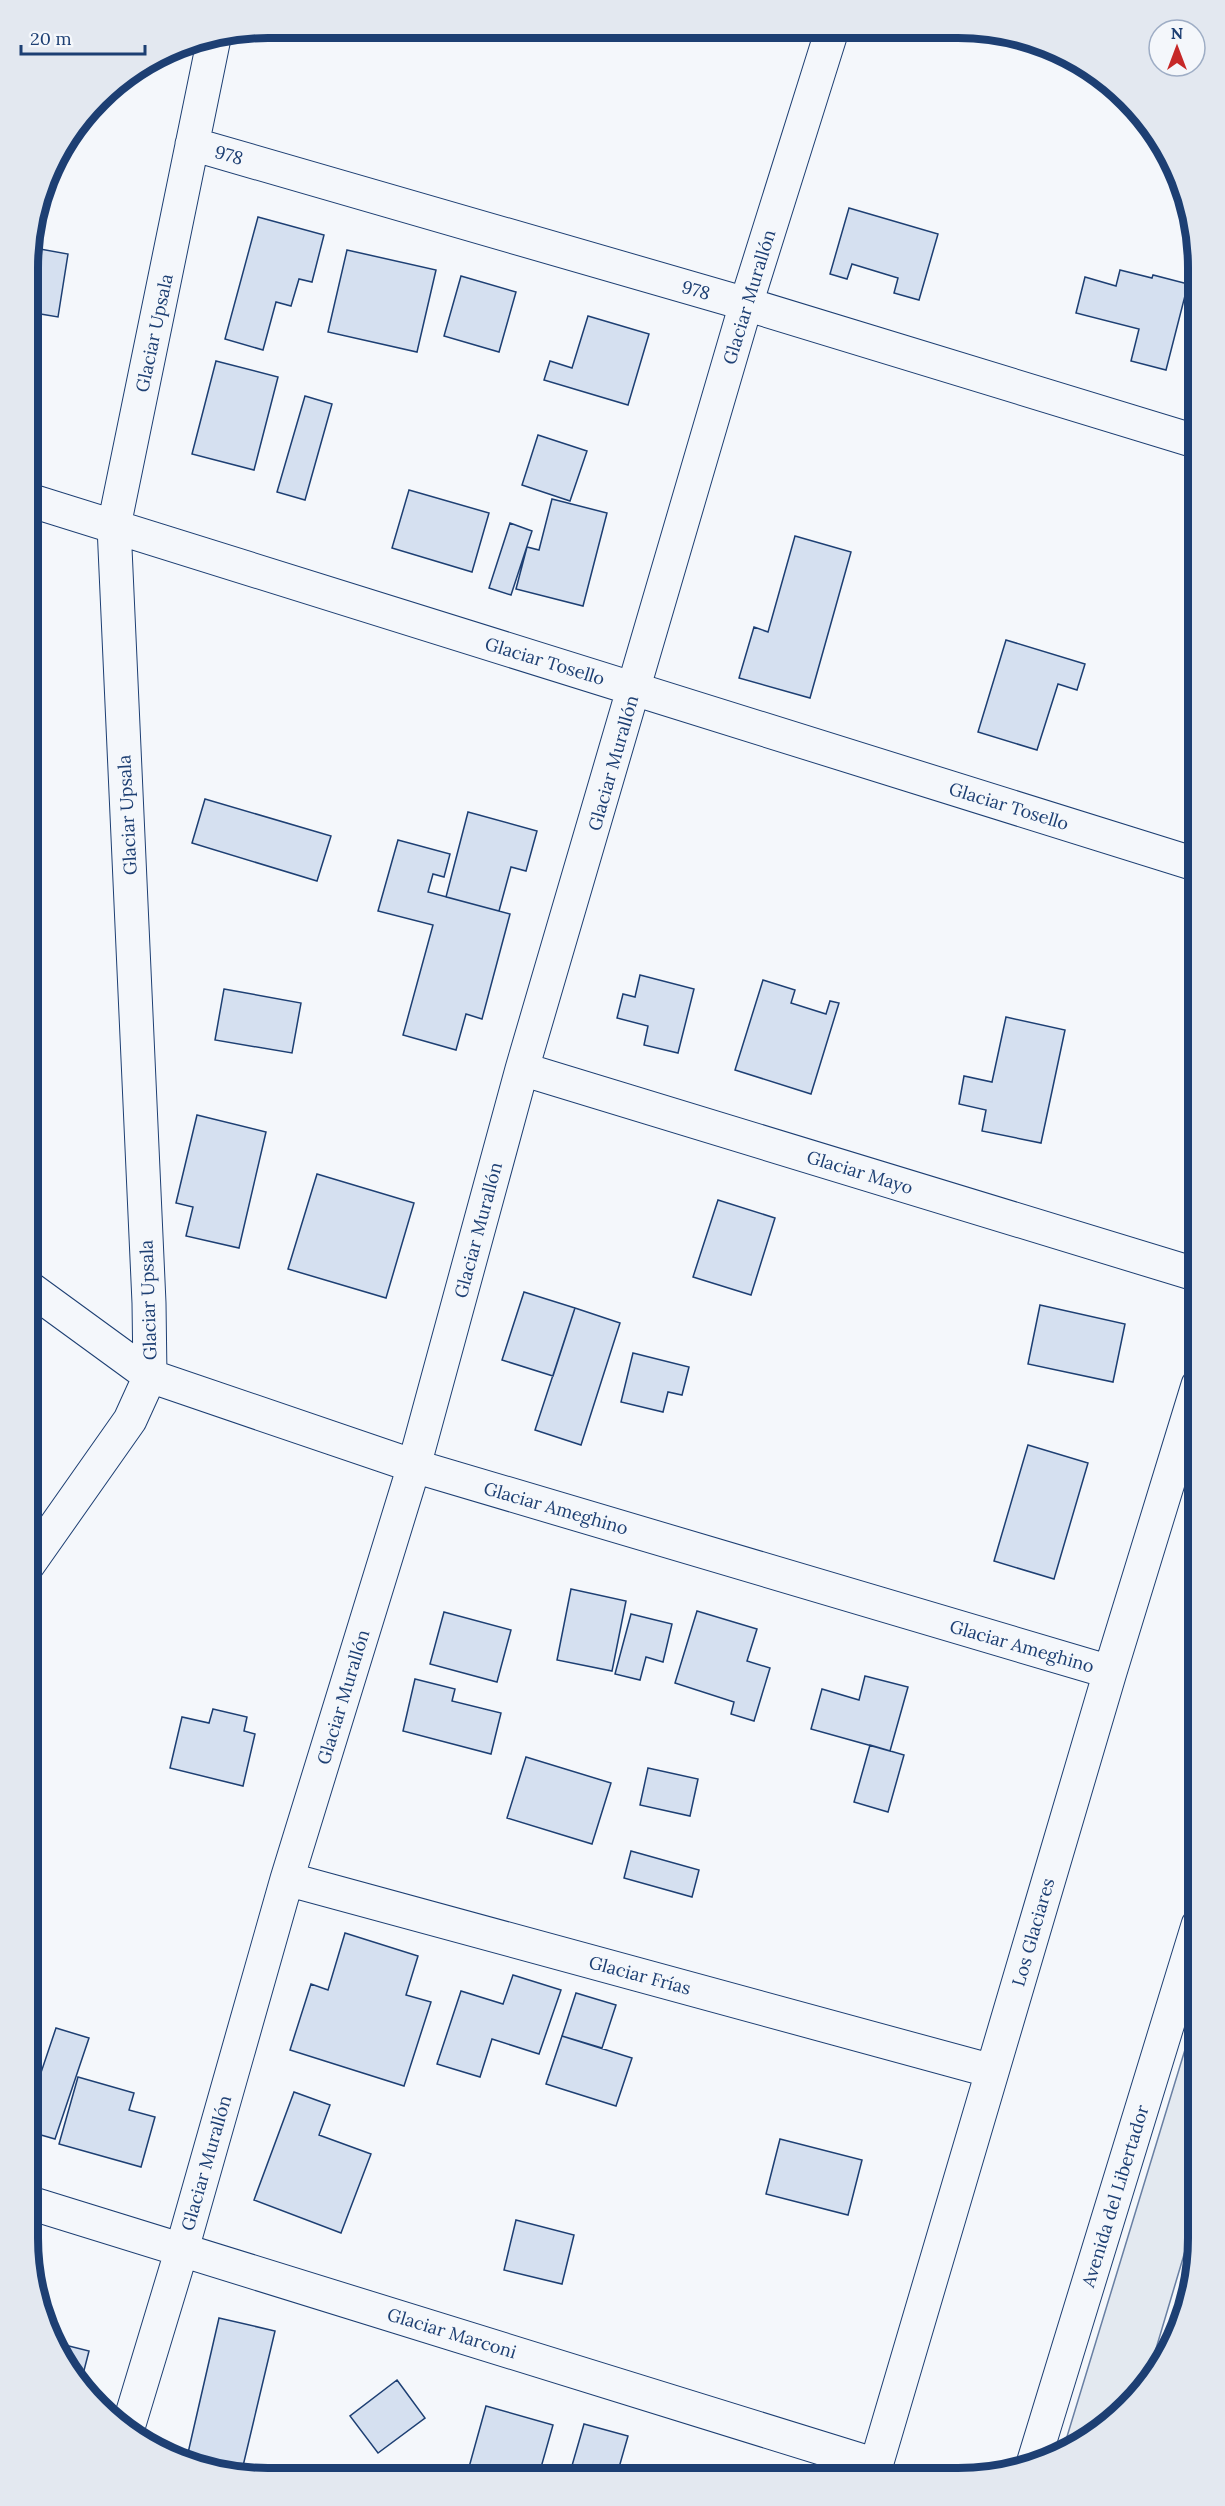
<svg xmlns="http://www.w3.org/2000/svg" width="1225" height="2506" viewBox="0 0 1225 2506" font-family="Lora,serif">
<rect width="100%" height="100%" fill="#f4f7fb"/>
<path fill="#e3e9f0" stroke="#687fa3" stroke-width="1.5" d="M1198,2007L1197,2211L1144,2389L1091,2438L1062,2453Z"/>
<path fill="#d5e0f0" stroke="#1d3f73" stroke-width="1.5" d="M849,208L938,234L919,300L894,293L898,278L852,264L847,279L830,274Z
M258,217L324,235L312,282L299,279L291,306L276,302L263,350L225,339Z
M29,247L68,254L58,317L29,312Z
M347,250L436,270L417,352L328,332Z
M1120,270L1152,278L1153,275L1188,284L1166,370L1131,361L1139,329L1076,313L1085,277L1116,286Z
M461,276L516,292L499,352L444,336Z
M588,316L649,334L628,405L544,380L550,361L572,368Z
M216,361L278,377L254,470L192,454Z
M305,396L332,404L305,500L277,492Z
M538,435L587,451L570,501L522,485Z
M409,490L489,513L472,572L392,548Z
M552,499L607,513L583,606L516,589L527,547L539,550Z
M510,523L532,531L511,595L489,588Z
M795,536L851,552L810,698L739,678L754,627L768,632Z
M1006,640L1085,664L1077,690L1058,684L1037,750L978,732Z
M205,799L331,836L317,881L192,843Z
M468,812L537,831L526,871L511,867L499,911L446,897Z
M398,840L450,854L444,877L433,874L428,892L510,914L482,1019L466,1014L456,1050L403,1035L433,925L378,911Z
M640,975L694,989L678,1053L644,1045L648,1026L617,1018L623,994L635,997Z
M763,980L795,990L791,1003L826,1014L830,1001L839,1003L811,1094L735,1070Z
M224,989L301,1003L292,1053L215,1040Z
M1006,1017L1065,1030L1041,1143L982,1131L986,1110L959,1104L964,1076L992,1082Z
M197,1115L266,1132L239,1248L186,1236L193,1207L176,1203Z
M317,1174L414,1203L386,1298L288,1269Z
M718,1200L775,1218L751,1295L693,1277Z
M524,1292L575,1308L553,1376L502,1360Z
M1040,1305L1125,1324L1113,1382L1028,1364Z
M575,1308L620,1323L581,1445L535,1430Z
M633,1353L689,1367L682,1395L668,1392L663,1412L621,1402Z
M1028,1445L1088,1463L1054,1579L994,1561Z
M571,1589L626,1601L612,1671L557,1660Z
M697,1611L757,1629L747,1661L770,1668L754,1721L731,1714L734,1702L675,1683Z
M444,1612L511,1630L497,1682L430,1664Z
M631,1614L672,1624L663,1662L646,1657L640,1680L615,1674Z
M865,1676L908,1687L890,1751L811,1729L822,1689L859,1700Z
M415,1679L455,1689L452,1701L501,1713L491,1754L403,1731Z
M213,1709L247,1717L244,1731L255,1734L243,1786L170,1768L182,1717L209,1723Z
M870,1745L904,1755L888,1812L854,1802Z
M526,1757L611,1783L592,1844L507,1818Z
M648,1768L698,1779L690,1816L640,1805Z
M631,1851L699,1870L692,1897L624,1878Z
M345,1933L418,1956L406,1995L431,2002L404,2086L290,2050L311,1984L328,1990Z
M513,1975L561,1990L539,2054L492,2039L480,2077L437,2064L461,1991L503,2004Z
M576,1993L616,2005L602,2048L562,2036Z
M56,2028L89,2038L55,2139L27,2131V2114Z
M562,2036L632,2058L616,2106L546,2084Z
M78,2077L134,2093L129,2110L155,2117L141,2167L59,2144Z
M294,2092L330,2105L319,2135L371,2154L341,2233L254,2200Z
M780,2139L862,2160L848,2215L766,2194Z
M516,2220L574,2235L562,2284L504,2270Z
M219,2318L275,2331L243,2466L188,2453Z
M53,2342L89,2351L80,2386L68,2372Z
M397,2380L425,2418L378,2453L350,2416Z
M486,2406L553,2425L538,2478H466Z
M584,2424L628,2436L616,2478L569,2476Z
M231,2463L282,2475L281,2477L228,2475Z"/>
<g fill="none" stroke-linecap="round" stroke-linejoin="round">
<g stroke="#1d3f73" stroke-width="35">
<path id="minor" d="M192,144L746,304L1198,442
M29,500L1198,865
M522,1069L1198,1275
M28,1287L150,1376L414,1466L1110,1672
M28,1565L130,1420L150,1376L149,1303L114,526L214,38
M287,1879L992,2071
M27,2202L876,2465
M127,2431L182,2249L287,1879L414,1466L522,1069L746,304L832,30
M872,2479L1110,1672L1198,1385"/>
</g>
<g stroke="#1d3f73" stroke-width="35">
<path id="primary" d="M1032,2467L1198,1925"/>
</g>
<use href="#minor" stroke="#f4f7fb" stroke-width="33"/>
<use href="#primary" stroke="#f4f7fb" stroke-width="33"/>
</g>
<g text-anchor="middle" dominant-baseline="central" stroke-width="4.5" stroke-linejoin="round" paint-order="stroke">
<g font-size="18" fill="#1d3f73" stroke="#f4f7fb">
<text transform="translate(229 155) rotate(16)">978</text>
<text transform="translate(696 290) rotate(16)">978</text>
<text transform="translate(749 297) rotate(-73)">Glaciar Murallón</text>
<text transform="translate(154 333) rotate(-78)">Glaciar Upsala</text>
<text transform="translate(545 661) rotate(17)">Glaciar Tosello</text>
<text transform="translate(613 763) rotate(-74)">Glaciar Murallón</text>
<text transform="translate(1009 806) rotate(17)">Glaciar Tosello</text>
<text transform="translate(127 815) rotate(-93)">Glaciar Upsala</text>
<text transform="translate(860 1172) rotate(17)">Glaciar Mayo</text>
<text transform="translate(478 1230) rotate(-75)">Glaciar Murallón</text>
<text transform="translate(148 1300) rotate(-92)">Glaciar Upsala</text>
<text transform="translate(556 1508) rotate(16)">Glaciar Ameghino</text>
<text transform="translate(1022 1646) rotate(16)">Glaciar Ameghino</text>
<text transform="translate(343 1697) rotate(-73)">Glaciar Murallón</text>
<text transform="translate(1033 1932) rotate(-74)">Los Glaciares</text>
<text transform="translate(640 1975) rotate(15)">Glaciar Frías</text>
<text transform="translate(206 2163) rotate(-74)">Glaciar Murallón</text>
<text transform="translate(1115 2196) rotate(-73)">Avenida del Libertador</text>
<text transform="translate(452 2333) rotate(17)">Glaciar Marconi</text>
</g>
</g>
<path d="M0 0H1225V2506H0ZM268 38H958A230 230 0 0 1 1188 268V2238A230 230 0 0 1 958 2468H268A230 230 0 0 1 38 2238V268A230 230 0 0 1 268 38Z" fill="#e3e8f0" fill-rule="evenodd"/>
<path fill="none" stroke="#1d3f73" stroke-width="8" d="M268 38H958A230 230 0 0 1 1188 268V2238A230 230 0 0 1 958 2468H268A230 230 0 0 1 38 2238V268A230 230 0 0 1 268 38Z"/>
<g transform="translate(1177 48)"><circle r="28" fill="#f4f7fb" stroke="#9eadc5" stroke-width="1.5"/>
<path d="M0-4.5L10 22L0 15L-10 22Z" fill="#c62828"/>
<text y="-9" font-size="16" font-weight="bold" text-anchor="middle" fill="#1d3f73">N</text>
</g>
<path d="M21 45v9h124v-9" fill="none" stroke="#1d3f73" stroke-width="3"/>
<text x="30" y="45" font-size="18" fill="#1d3f73" stroke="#f4f7fb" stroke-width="4.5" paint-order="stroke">20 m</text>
</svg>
